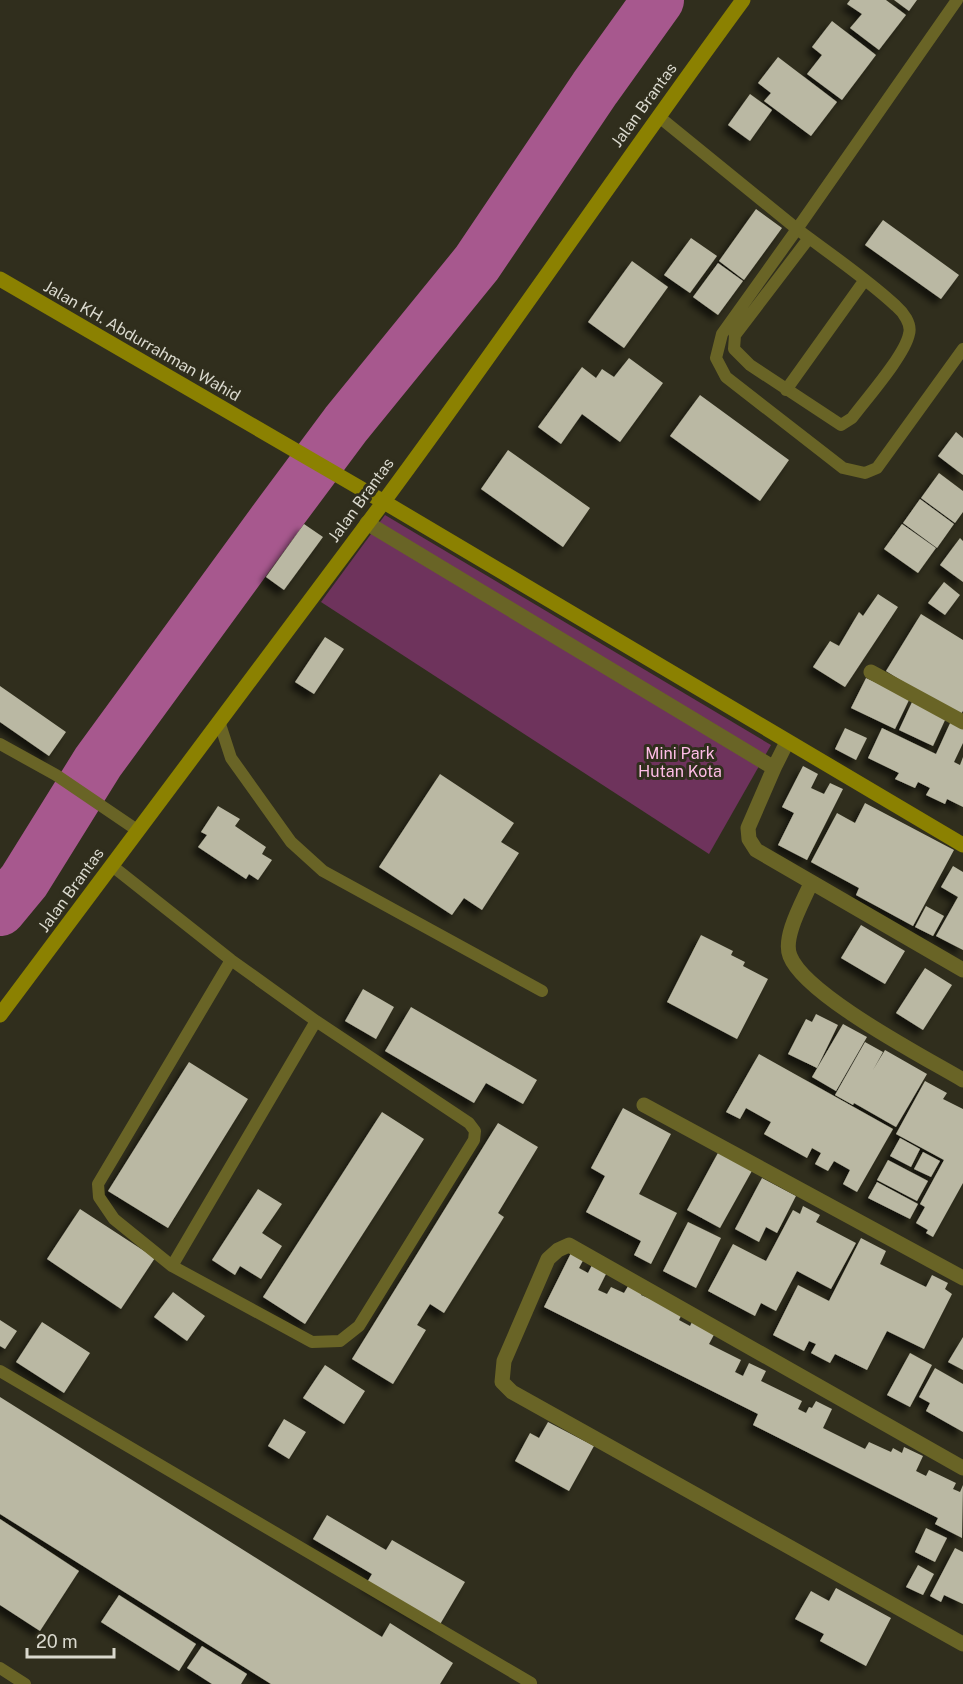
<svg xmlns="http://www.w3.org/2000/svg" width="963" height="1684" viewBox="0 0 963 1684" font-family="'Public Sans',sans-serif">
<defs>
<filter id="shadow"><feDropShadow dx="-5.5" dy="5.5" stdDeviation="3" flood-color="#0009"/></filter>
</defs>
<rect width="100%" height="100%" fill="#302e1d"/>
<path fill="#6e335c" d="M385,515L771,745L709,854L321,602Z"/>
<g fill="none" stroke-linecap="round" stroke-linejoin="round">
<path stroke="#a7588e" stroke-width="52" d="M0,910L24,881L98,762L282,510L346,424L477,263L595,88L658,0"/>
</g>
<path fill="#bab8a3" filter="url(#shadow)" d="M850,0H886L906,15L879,50L850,28L862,14L847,4Z
M894,0H917L909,11Z
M832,21L876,55L842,100L807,74L822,55L812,47Z
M778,57L837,102L811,136L764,101L771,93L758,83Z
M750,94L772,110L750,141L728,125Z
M756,209L782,228L744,280L719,261Z
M883,220L959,275L941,299L865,245Z
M691,238L717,256L690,293L664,275Z
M632,261L668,287L624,348L588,322Z
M718,263L743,281L718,315L693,297Z
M629,358L663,383L620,442L582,414L561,444L538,427L582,367L596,378L602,369L614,377Z
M700,395L789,460L760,501L670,436Z
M956,432L963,438V475L938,456Z
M508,450L590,508L563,547L481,489Z
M939,473L963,491V512L955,523L921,498Z
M920,499L954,524L937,548L903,523Z
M304,524L323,537L284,590L266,577Z
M902,524L936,548L918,573L884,549Z
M960,538L963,541V582L940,565Z
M944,582L960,595L945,615L928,603Z
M878,594L898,607L845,687L813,667L830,641L839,646L859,612L863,616Z
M921,614L963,640V711L959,717L886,671Z
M325,637L344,649L314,694L295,682Z
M866,678L910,698L895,729L851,708Z
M0,686L66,732L49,756L0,722Z
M912,702L946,718L933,746L899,730Z
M951,721L963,727V743L954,762L960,765L963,757V807L947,799L945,804L926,795L930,788L918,782L915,788L895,779L899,773L868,758L882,728L936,754Z
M845,728L867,738L856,760L835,749Z
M803,766L818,774L811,788L824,794L830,783L843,789L807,860L778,845L794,813L782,807Z
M440,774L514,823L501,842L519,853L482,910L464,898L452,915L379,867Z
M865,803L954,850L913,926L856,895L859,888L811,862L837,813L855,823Z
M218,806L240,819L235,826L266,847L262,854L272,860L258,880L249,874L246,879L198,847L207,835L201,832Z
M953,866L963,872V950L936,936L958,897L941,887Z
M926,906L944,916L933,936L915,927Z
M861,925L905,951L885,984L841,958Z
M701,935L733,951L731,955L745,962L743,966L768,979L737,1039L667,1002Z
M925,968L952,985L923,1030L896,1013Z
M363,989L394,1007L376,1039L345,1021Z
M411,1007L537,1080L523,1104L486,1083L474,1103L385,1051Z
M816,1014L838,1025L817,1068L788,1054L806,1019L812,1022Z
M843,1024L867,1037L836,1091L812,1077Z
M865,1042L883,1052L873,1070L885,1050L927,1074L896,1127L854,1103L853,1105L835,1095Z
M759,1054L893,1129L857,1192L843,1184L850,1170L834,1161L828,1171L815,1164L821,1153L812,1148L807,1158L764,1134L771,1122L746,1108L740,1119L726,1112Z
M189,1062L248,1099L168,1228L108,1191Z
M925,1081L947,1093L943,1099L963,1109V1183L933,1237L926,1233L928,1230L916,1223L925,1207L920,1204L944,1160L896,1134Z
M623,1108L671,1134L639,1194L677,1213L651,1264L634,1255L641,1241L586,1212L605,1176L591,1168Z
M382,1112L424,1139L305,1324L263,1297Z
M498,1123L538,1147L498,1213L504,1217L444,1313L430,1304L417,1325L426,1330L393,1384L352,1359Z
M900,1138L920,1149L911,1167L890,1156Z
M719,1151L753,1169L720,1228L687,1210Z
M923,1152L940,1161L931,1177L914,1169Z
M888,1160L928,1181L917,1201L877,1180Z
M762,1178L796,1196L777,1233L766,1227L759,1242L735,1229Z
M877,1182L918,1204L910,1219L868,1198Z
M258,1189L282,1204L262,1233L282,1246L261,1279L240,1266L235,1275L212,1260Z
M803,1206L820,1215L816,1222L856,1243L831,1289L797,1271L776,1311L761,1303L755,1316L708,1291L733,1244L766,1261L793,1210L800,1214Z
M80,1209L155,1258L121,1309L47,1259Z
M688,1222L721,1238L696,1288L663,1271Z
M861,1238L886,1251L880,1264L926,1287L932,1275L948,1283L945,1289L952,1294L924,1349L887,1331L867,1370L835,1354L830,1363L811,1353L816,1344L809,1341L804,1351L773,1335L798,1285L829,1301Z
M574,1247L587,1253L579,1268L588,1273L595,1259L610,1266L598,1290L607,1294L611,1287L624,1293L631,1281L644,1287L641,1295L683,1312L679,1320L690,1326L693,1320L716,1331L709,1344L741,1360L735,1372L743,1376L749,1363L766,1371L761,1381L802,1401L798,1409L806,1413L809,1407L812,1408L816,1401L832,1409L823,1428L865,1449L869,1442L891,1452L893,1448L902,1453L904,1447L923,1456L916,1471L926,1476L929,1470L956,1483L953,1489L960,1492L963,1485L962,1538L935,1524L938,1518L753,1425L758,1414L544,1307Z
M173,1292L205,1316L187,1341L154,1317Z
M0,1320L17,1331L5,1349L0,1346Z
M42,1322L90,1353L64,1393L16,1362Z
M963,1337V1370L948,1362Z
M910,1353L932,1365L910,1407L887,1395Z
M325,1365L365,1391L344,1424L303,1398Z
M935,1368L963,1384V1432L926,1411L930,1403L919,1397Z
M0,1397L382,1637L390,1623L453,1663L440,1684H271L0,1514Z
M284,1419L306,1432L289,1459L268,1446Z
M548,1422L594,1446L569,1491L515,1461L530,1433L539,1438Z
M327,1515L386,1550L392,1540L465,1582L439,1626L366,1584L372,1574L313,1539Z
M0,1519L79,1571L40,1631L0,1605Z
M926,1528L947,1538L935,1562L915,1552Z
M955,1548L963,1552V1604L944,1595L941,1602L930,1596Z
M918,1565L934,1574L923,1595L906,1587Z
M836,1588L891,1618L866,1666L820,1641L824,1634L795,1619L811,1591L829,1601Z
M119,1595L196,1644L179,1671L101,1622Z
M202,1646L247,1674L241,1684H212L187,1668Z"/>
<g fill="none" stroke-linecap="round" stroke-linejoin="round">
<path stroke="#696426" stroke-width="12" d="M658,116L797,229L722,334L716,358L726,377L843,468L865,473L877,468L963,349
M809,238L735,335L734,349L750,365L841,425L852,418C867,398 905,355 909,334C912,324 903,312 896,306C866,278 830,254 797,229L957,0
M786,390L864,281
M219,721L231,758L291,842L323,871L542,991
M0,744L56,775L137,830
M111,865L231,960L316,1021L469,1123L475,1131L474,1140L359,1326L340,1341L312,1342L172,1266L114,1219L99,1197L98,1184L231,960
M172,1266L316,1021
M0,1371L531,1683
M0,1668L25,1684"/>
<path stroke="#696426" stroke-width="15" d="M367,523L774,768L787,742
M871,672L963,722
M774,768L748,828L749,839L756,850L963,970
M811,883C804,900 782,937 790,956C805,995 924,1057 963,1080
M644,1105L963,1278
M963,1468L569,1245L558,1250L548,1259L504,1361L502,1382L512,1392L963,1644"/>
<path stroke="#8b8101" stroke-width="15" d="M0,279L384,502L963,845
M0,1015C127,844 256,675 382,504C505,338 621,166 743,0"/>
</g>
<g text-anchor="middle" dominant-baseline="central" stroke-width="6" stroke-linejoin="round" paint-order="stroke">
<g font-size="16" fill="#dad9ce" stroke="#302e1d">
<text transform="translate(644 105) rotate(-54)">Jalan Brantas</text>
<text transform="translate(142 341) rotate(30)">Jalan KH. Abdurrahman Wahid</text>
<text transform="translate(361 500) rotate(-54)">Jalan Brantas</text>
<text transform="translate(71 890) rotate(-54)">Jalan Brantas</text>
</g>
<g font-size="16" fill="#ffbde7" stroke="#302e1d">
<text x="680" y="753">Mini Park<tspan x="680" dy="18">Hutan Kota</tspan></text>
</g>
</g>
<path d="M27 1648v9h87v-9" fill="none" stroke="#dad9ce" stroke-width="3"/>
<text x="36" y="1648" font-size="18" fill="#dad9ce" stroke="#302e1d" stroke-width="4.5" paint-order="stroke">20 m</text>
</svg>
